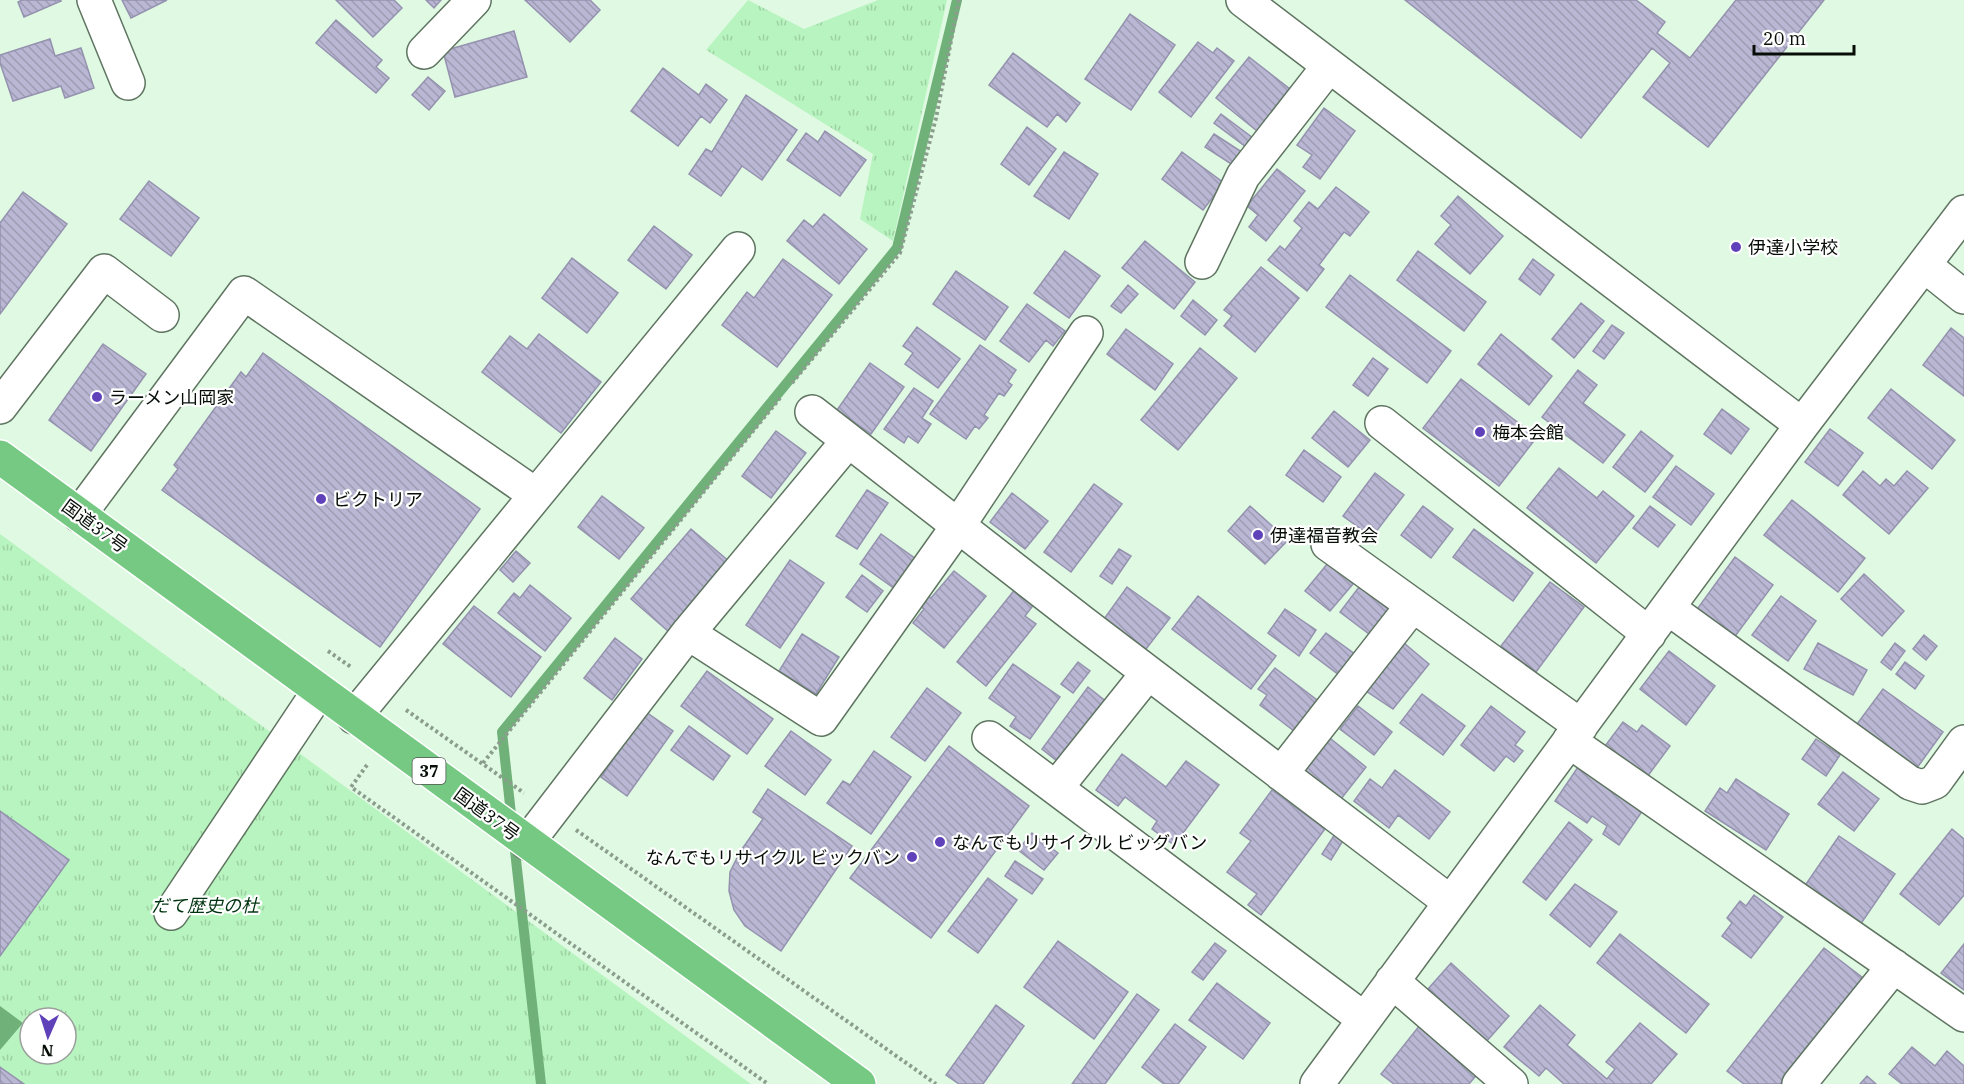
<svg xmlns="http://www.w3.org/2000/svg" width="1964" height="1084" viewBox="0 0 1964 1084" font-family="'IBM Plex Serif','Noto Sans JP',serif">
<defs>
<pattern id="park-tufts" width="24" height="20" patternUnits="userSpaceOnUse" patternTransform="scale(1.5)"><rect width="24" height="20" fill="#b8f4bf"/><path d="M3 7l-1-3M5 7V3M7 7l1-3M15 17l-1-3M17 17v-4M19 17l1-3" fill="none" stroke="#9dd0a3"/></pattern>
<pattern id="building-back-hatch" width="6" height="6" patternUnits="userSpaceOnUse" patternTransform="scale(1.5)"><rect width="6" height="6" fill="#b9b7d3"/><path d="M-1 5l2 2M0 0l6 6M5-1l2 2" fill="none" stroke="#9e9cb4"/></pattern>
</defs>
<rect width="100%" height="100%" fill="#e0f9e3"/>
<path fill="url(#park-tufts)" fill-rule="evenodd" d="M748,0L804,29L878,0H947L893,241L860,219L873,154L706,50Z
M0,534L751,1084H0ZM30,1018H66V1054H30Z"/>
<path fill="#70b179" d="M0,1006L23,1023L0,1050Z"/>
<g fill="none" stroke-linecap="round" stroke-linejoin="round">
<path stroke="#70b179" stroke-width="10" d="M512,823L502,732L897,248L957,0
M514,842L541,1084"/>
</g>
<path fill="url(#building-back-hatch)" stroke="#9492ae" stroke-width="1.5" d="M22,0H60L61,1L24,17L18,2Z
M122,0H167L131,18Z
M336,0H394L402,8L373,37Z
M426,0H441L434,8Z
M525,0H590L600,10L570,42Z
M1405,0H1636L1665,22L1657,33L1690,58L1736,0H1824L1708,147L1643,97L1670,63L1652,48L1581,138Z
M1130,14L1175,45L1131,110L1085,79Z
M336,20L382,60L376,67L389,78L376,93L316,43Z
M514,31L527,77L455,97L443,51Z
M50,39L55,56L81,48L94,88L65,98L61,86L13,101L0,63V55Z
M1198,42L1213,53L1217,48L1234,61L1191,117L1159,92Z
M1013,53L1080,103L1066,122L1057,114L1047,127L989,85Z
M1249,57L1295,93L1262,135L1216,98Z
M663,68L699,95L706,84L727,100L710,123L701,116L678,146L631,111Z
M428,77L445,91L429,110L412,95Z
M746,95L797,130L762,180L742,166L721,196L689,174L706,149L712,152Z
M1324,108L1355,131L1320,179L1303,167L1312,155L1297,145Z
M1221,114L1261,144L1254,153L1214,123Z
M1027,127L1056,149L1029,185L1001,164Z
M825,131L866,160L840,196L787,160L806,133L818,142Z
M1214,134L1248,156L1239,169L1205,147Z
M1064,152L1098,174L1069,219L1034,196Z
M1182,152L1224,183L1203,210L1162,179Z
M1277,169L1305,191L1266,241L1249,227L1258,215L1247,206Z
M149,181L199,218L171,256L120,219Z
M1336,187L1369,212L1350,236L1344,232L1319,265L1324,269L1307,291L1268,260L1280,246L1285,250L1302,228L1294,221L1309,202L1318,209Z
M23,192L67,224L0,314V223Z
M1458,196L1503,236L1470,274L1435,244L1451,225L1441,216Z
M824,214L867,249L839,284L787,241L804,220L813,227Z
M654,226L692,255L666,289L628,260Z
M1145,241L1195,282L1174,309L1122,268Z
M1065,251L1100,276L1069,318L1034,293Z
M1418,251L1486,302L1464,331L1397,280Z
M572,258L618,293L587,333L542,298Z
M783,259L832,295L777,367L722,325L747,292L754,298Z
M1533,259L1554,275L1540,295L1519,279Z
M1261,267L1299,298L1255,352L1224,326L1232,316L1224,310Z
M956,271L1008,307L985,340L933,304Z
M1350,275L1451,351L1427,383L1326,307Z
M1128,285L1138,294L1121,313L1111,306Z
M1193,300L1217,320L1205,335L1181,316Z
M1581,303L1604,321L1574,358L1552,339Z
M1027,304L1065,331L1053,346L1046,340L1029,362L1000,341Z
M1612,325L1624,333L1604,359L1593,351Z
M917,327L960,359L938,388L905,364L913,353L903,346Z
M1951,328L1964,338V396L1923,365Z
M1126,329L1173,364L1155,390L1107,354Z
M539,334L601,382L561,433L482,372L510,336L527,349Z
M1501,334L1552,376L1529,405L1478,364Z
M103,344L146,374L91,451L49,420Z
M980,345L1016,370L1008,382L1012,385L1004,396L999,393L984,415L988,418L979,429L975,426L966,439L930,414Z
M1200,348L1237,378L1178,450L1141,420Z
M263,353L480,509L380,647L162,490L178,469L174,465L241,372L246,377Z
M1373,358L1388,369L1368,396L1353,385Z
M870,363L904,387L871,434L837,410Z
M1578,370L1597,385L1583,403L1625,435L1603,463L1542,417Z
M1461,379L1537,437L1499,486L1423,428Z
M914,388L933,401L922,418L931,424L918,443L908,436L904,443L884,429Z
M1891,389L1955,440L1932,469L1868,418Z
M1722,409L1749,429L1731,454L1704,434Z
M1334,411L1370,440L1348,467L1312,438Z
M1830,429L1863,453L1838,486L1805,462Z
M776,431L806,453L771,498L742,476Z
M1641,431L1673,456L1645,492L1613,467Z
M1304,450L1341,477L1323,502L1286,475Z
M1676,466L1714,494L1691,525L1653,497Z
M1559,468L1597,498L1603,491L1634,516L1596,563L1527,508Z
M1863,471L1880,486L1886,479L1894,486L1907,471L1928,488L1889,534L1843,495Z
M1375,473L1404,495L1372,537L1343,516Z
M1094,484L1122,504L1071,572L1044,552Z
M867,490L888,503L857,549L836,536Z
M1012,493L1048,521L1025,549L990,522Z
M602,496L644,528L619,559L578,527Z
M1792,500L1865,558L1838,592L1764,535Z
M1250,506L1288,540L1265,564L1228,531Z
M1423,506L1453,529L1431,558L1401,535Z
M1650,506L1675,525L1658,547L1633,528Z
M691,529L730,562L669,632L631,599Z
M1474,529L1533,573L1513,601L1453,557Z
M881,534L916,559L895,589L860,564Z
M1119,549L1131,556L1112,584L1100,576Z
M516,551L530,563L513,582L500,570Z
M1735,557L1773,585L1733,639L1695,612Z
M790,560L824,583L780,648L746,625Z
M1328,563L1353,584L1330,611L1305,591Z
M954,571L986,596L944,648L913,623L924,609L918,605L926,594L931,598Z
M1864,574L1904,611L1882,636L1841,599Z
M862,575L883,591L867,612L846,597Z
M1550,582L1584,607L1536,672L1501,646Z
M530,585L571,618L545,651L498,613L514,593L520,598Z
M1127,587L1170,618L1146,649L1104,619Z
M1359,587L1392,612L1373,637L1340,612Z
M1016,588L1035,603L1025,616L1036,624L986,686L957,662Z
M1198,596L1276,656L1251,689L1172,629Z
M1781,596L1816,621L1788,661L1752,635Z
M474,606L541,657L511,697L443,644Z
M1285,609L1316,630L1299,656L1268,633Z
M1326,633L1359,657L1343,678L1310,653Z
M802,634L839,657L816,694L779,671Z
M1924,635L1937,646L1926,660L1913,649Z
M615,638L642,659L612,700L584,678Z
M1398,638L1429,664L1393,709L1363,689Z
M1818,643L1867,670L1853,695L1804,669Z
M1895,643L1905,651L1891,670L1881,662Z
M1669,651L1715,686L1686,725L1640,689Z
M1078,662L1090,671L1073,693L1061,684Z
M1905,662L1924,676L1915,689L1896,674Z
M1013,664L1060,697L1030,739L1010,726L1016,717L989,698Z
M1275,668L1317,700L1294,731L1260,705L1267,695L1258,689Z
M707,671L773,719L747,754L681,706Z
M1088,687L1108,703L1062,765L1042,749Z
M927,688L961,713L925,761L891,737Z
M1883,689L1943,732L1914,772L1854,728Z
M1422,694L1465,726L1443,755L1400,723Z
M1358,706L1392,732L1374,755L1340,729Z
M1491,706L1525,732L1515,745L1523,751L1514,762L1506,756L1494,771L1461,745Z
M646,712L673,731L627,796L601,777Z
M1623,722L1637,732L1642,725L1670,746L1647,777L1605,746Z
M689,726L730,756L713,780L671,750Z
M791,731L831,760L805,795L765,766Z
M1326,735L1366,767L1341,799L1301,768Z
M1816,739L1840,755L1826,776L1802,759Z
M949,746L1029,806L931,938L850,878Z
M874,751L911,777L871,834L827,803L843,781L850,785Z
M1122,754L1166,787L1186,761L1219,785L1174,845L1152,829L1157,821L1125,797L1118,806L1096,790Z
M1578,767L1643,810L1619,845L1603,834L1607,826L1592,816L1587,823L1555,801Z
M1395,770L1450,812L1429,839L1398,815L1389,828L1354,801L1370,779L1382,788Z
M1843,772L1879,799L1854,831L1818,804Z
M1736,779L1789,814L1766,850L1705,811L1720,788L1727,793Z
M768,789L852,846L781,951L745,926L734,910L729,891L730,872L740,852L763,819L753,812Z
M1272,790L1325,829L1261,915L1248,905L1257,894L1227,872L1251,841L1240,833Z
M0,811L69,860L0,956Z
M1569,822L1592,840L1546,900L1523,882Z
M1952,829L1964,839V895L1939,925L1900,894Z
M1032,833L1058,853L1044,870L1018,850Z
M1335,834L1344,839L1331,860L1322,854Z
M1839,836L1895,874L1860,925L1804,887Z
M1015,861L1043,879L1032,894L1005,876Z
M988,878L1017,900L978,953L948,931Z
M1575,884L1617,912L1590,947L1550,915Z
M1754,895L1783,917L1751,958L1722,936L1732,923L1727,918L1740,901L1746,906Z
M1620,934L1709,1004L1686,1033L1597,963Z
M1058,941L1128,992L1094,1039L1024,987Z
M1215,943L1226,951L1203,980L1192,972Z
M1964,944V990L1941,973Z
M1824,948L1863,978L1780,1084H1744L1727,1071Z
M1451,963L1509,1016L1486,1042L1428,989Z
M1217,983L1270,1023L1243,1059L1189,1020Z
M1137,994L1159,1010L1105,1084H1072Z
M996,1005L1024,1026L983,1084H959L946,1075Z
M1540,1005L1575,1035L1567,1045L1607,1079L1615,1069L1606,1062L1640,1023L1677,1054L1651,1084H1564L1546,1068L1539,1076L1504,1047Z
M1175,1024L1206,1047L1178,1084H1164L1142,1067Z
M1420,1025L1479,1072L1469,1084H1394L1381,1074Z
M1912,1047L1935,1066L1947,1051L1964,1066V1084H1902L1889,1074Z
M0,1067L24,1084H0Z
M1867,1076L1876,1084H1860Z"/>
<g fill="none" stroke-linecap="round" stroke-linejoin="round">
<g stroke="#5f7561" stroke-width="36">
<path id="minor" d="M94,0L128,83
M1243,0L1802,425
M424,52L474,0
M1202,262L1243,176L1329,66
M1924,265L1964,297
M0,407L104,271L162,315
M812,412L1083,623L1450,902
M1382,423L1649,634
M79,515L244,293L536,495
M1328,544L1581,726
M1668,608L1910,783L1922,787L1935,782L1964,742
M688,633L821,719L958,526L1086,333
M354,717L738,249
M989,738L1364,1019
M1569,741L1964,1015
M1281,774L1413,605
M1056,788L1148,673
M527,843L688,633L848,441
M171,913L319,691
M1392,981L1511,1084
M1317,1084L1802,425L1964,212
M1799,1084L1894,966"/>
</g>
<g stroke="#fff" stroke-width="36">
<path id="highway" d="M0,457L859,1084"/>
</g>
<path stroke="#8b9d8d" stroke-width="4" stroke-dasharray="3 3" stroke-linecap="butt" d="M792,383L900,253L936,118L959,0
M328,651L351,667
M406,710L524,793
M483,763L780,398
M367,765L351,787L768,1084
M576,830L936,1084"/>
<use href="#minor" stroke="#fff" stroke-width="33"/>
<use href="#highway" stroke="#76c983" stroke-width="33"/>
</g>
<g fill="#5f42ba" stroke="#fff" stroke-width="2">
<circle cx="1736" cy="247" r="6"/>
<circle cx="97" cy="397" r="6"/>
<circle cx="1480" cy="432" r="6"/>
<circle cx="321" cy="499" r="6"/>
<circle cx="1258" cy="535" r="6"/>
<circle cx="940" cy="842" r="6"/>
<circle cx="912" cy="857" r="6"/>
</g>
<g text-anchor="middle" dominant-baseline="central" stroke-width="4.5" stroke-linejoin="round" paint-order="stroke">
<rect fill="#fff" stroke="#515651" stroke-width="1.5" x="412.5" y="758" width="33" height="26" rx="4.5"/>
<g font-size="16" font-weight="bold" fill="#060e07">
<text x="429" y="771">37</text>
</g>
<g font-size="18" fill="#060e07" stroke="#fff" text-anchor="start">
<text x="1748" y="247">伊達小学校</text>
<text x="109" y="397">ラーメン山岡家</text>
<text x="1492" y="432">梅本会館</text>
<text x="333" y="499">ビクトリア</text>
<text x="1270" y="535">伊達福音教会</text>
<text x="952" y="842">なんでもリサイクル ビッグバン</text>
<text x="900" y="857" text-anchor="end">なんでもリサイクル ビックバン</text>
</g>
<g font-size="18" fill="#060e07" stroke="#fff">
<text transform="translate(95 526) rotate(36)">国道37号</text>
<text transform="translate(487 814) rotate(36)">国道37号</text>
</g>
<g font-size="18" font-style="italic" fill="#013410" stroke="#fff">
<text x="205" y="905">だて歴史の杜</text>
</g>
</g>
<g transform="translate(48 1036) rotate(183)"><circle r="28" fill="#ffffff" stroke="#9b9f9c" stroke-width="1.5"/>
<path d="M0-4.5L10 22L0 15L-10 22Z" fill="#5f42ba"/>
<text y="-9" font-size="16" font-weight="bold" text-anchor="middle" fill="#060e07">N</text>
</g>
<path d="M1754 45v9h100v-9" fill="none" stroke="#060e07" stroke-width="3"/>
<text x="1763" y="45" font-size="18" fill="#060e07" stroke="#ffffff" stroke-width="4.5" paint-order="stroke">20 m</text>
</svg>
